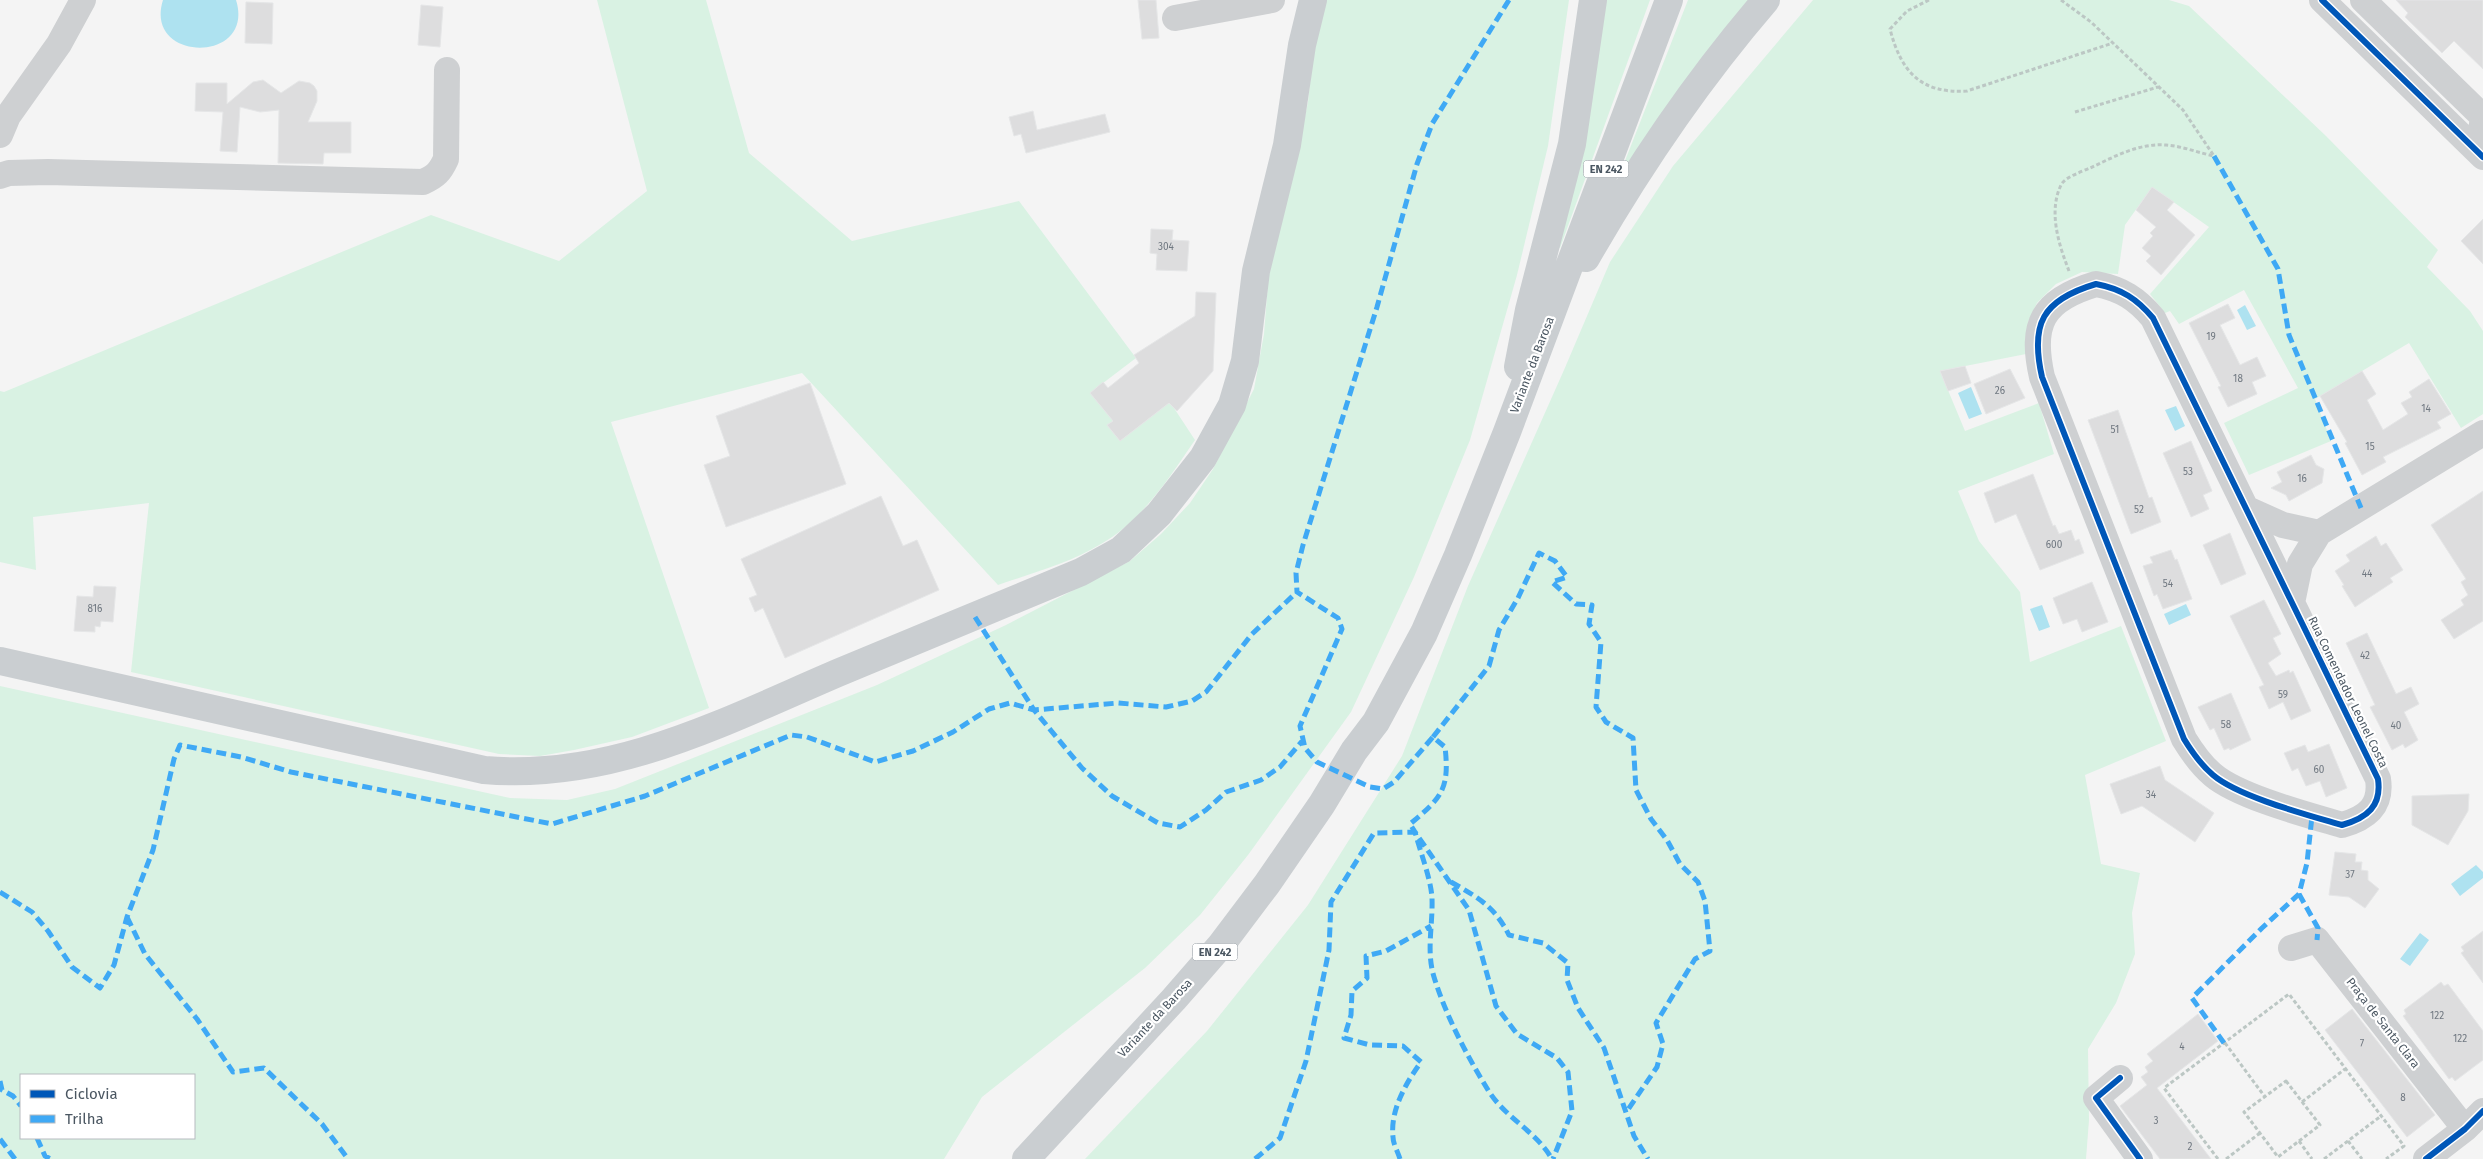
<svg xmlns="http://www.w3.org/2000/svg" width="2483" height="1159" viewBox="0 0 2483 1159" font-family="'Fira Sans',sans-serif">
<rect width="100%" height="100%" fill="#f4f4f4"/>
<path fill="#d9f2e3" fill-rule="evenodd" d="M597,0H706L749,153L852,241L1019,201L1136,358L1090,393L1113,421L1107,425L1120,441L1170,402L1195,440C1169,478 1142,521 1101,544C1070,563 1032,573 998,585L802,373L611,422L709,708L632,737L574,750L540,756L499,754L131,672L149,503L33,517L36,570L0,562V391L4,392L431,215L559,261L647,191Z
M1324,0H1569L1548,146L1517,275L1470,440L1414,577L1351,712L1248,855L1200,915L1145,968L982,1097L944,1159H0V686L510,798L567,800L615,789L877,685L1006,625L1130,561L1161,534L1190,503L1213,469L1254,389L1264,334L1269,270L1290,188L1308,102L1315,36ZM21,1075H194V1138H21Z
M1602,0H1650L1560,248L1553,247Z
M1688,0H1755L1612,194Z
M1813,0H2169L2189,6L2326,136L2438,250L2427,267L2470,311L2483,331V414L2461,428L2409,343L2315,399L2331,441L2249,475L2224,423L2298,388L2244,290L2179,324L2170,311L2165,313L2150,294L2209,227L2152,187L2125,225L2118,274L2082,272L2056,284L2037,303L2028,322L2026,354L1940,371L1965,431L2039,403L2054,454L1958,491L1979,541L2020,592L2030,662L2121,626L2166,741L2085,775L2101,864L2140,873L2132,913L2135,954L2116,1003L2088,1049L2089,1120L2086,1159H1085L1207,1031L1308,905L1402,756L1468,586L1564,370L1610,262L1673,166Z"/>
<path fill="#aee2f0" d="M163,0H236C256,64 143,63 163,0Z
M2245,305L2256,326L2247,330L2237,310Z
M1971,387L1982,414L1969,419L1958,393Z
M2176,406L2185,426L2175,431L2165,410Z
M2186,604L2191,615L2169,625L2164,614Z
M2042,605L2050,627L2039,631L2030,609Z
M2476,865L2483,872V878L2460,896L2451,884Z
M2420,933L2429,940L2410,966L2400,959Z"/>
<path fill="#ddddde" stroke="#e5e6e7" d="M1138,0H1156L1159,38L1142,39Z
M2396,0H2483V69L2454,41L2442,53L2405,17L2408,13Z
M246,2L273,3L272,44L245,43Z
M421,5L443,7L440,47L418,45Z
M263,80L281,93L299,81L310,83L314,86L317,91V101L308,122H351V153H324L323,164L278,163L279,110L260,112L240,107L237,152L220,151L223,112L195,111L196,83H227V104L253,82Z
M1033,111L1037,130L1105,114L1110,132L1026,153L1021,134L1014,136L1009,117Z
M2152,187L2174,202L2167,210L2195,235L2161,275L2146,261L2151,256L2142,248L2153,236L2150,233L2156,227L2136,210Z
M2483,219V264L2461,241Z
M1151,229L1173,230L1172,240L1189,241L1187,271L1156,270L1157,254L1150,253Z
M1196,292L1216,293L1213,371L1177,411L1169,403L1120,441L1107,425L1113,421L1090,393L1103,382L1108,388L1139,363L1134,355L1195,316Z
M2228,304L2235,318L2220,325L2240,365L2257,357L2266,376L2252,382L2257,394L2228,407L2218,387L2221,386L2189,323Z
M1965,366L1971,383L1948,391L1940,371Z
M2010,369L2025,398L1986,414L1974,384Z
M2362,371L2376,394L2367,400L2383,430L2408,414L2401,403L2412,397L2409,392L2429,379L2451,414L2437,422L2441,428L2383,457L2386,462L2362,475L2345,443L2347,442L2320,396Z
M810,383L846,484L726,527L704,465L730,456L716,416Z
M2118,410L2149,498L2152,497L2161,522L2131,534L2088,420Z
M2191,441L2212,491L2203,495L2209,509L2191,517L2163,453Z
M2311,455L2316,465L2324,469L2322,483L2289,501L2286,495L2271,488L2282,482L2277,472Z
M2033,474L2053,526L2055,525L2059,534L2071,530L2075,541L2079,539L2084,553L2040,570L2016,514L1995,523L1984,493Z
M2483,491V621L2454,639L2441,620L2464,605L2461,600L2468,595L2461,582L2466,579L2431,525Z
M881,496L903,546L917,540L939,590L785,658L763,608L755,612L749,598L757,595L741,559Z
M2230,533L2246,574L2221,585L2203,545Z
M2376,536L2381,546L2386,543L2403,570L2390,578L2393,582L2355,607L2342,586L2344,585L2335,571L2350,561L2346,555Z
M2171,550L2175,560L2177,559L2192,599L2163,609L2157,594L2154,596L2143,566L2153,563L2150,557Z
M2092,582L2108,622L2082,632L2077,619L2063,624L2053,598Z
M94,586L116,587L113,622L101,621L100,627L95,626V632L74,631L77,596L93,597Z
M2264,600L2281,634L2273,638L2281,654L2268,663L2276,676L2289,670L2290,673L2293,671L2311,711L2291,720L2283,702L2269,709L2259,687L2264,685L2230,616Z
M2367,633L2396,694L2411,687L2419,704L2404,712L2418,740L2405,748L2403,744L2392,750L2370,707L2375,705L2346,643Z
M2231,693L2251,740L2230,750L2229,748L2224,750L2214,728L2210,730L2198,707Z
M2329,744L2347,788L2326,797L2320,781L2306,786L2298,768L2292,771L2284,753L2305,745L2308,752Z
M2160,766L2165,780L2214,813L2195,842L2142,806L2121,814L2110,784Z
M2469,794L2468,811L2448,845L2412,825V796Z
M2335,852L2356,854L2355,862H2362L2361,870L2368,871V880L2379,889L2365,908L2349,897L2329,895Z
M2483,931V983L2461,953L2464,951L2461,947Z
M2441,982L2444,986L2448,984L2483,1031V1060L2455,1081L2452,1077L2449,1079L2403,1016L2406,1014L2404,1010Z
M2352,1009L2435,1115L2407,1137L2325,1030Z
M2198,1014L2218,1041L2157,1088L2211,1159H2160L2120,1106L2147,1085L2141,1077L2148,1072L2145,1067L2153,1061L2147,1054Z"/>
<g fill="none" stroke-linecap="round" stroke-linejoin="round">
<path stroke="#bcc7c4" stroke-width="3" stroke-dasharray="4 2.5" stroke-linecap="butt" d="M1929,0L1907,11L1890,29C1901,72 1921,94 1967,91L2113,43
M2061,0L2091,22L2183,110L2214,156
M2075,112L2158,87
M2069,271C2059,245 2048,212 2061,185C2065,177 2081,172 2090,168C2114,157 2138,143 2166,145C2182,146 2199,153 2214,156
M2225,1043L2265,1097
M2286,1081L2320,1125L2278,1157L2244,1112Z
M2302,1102L2345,1069
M2299,1141L2312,1159
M2348,1141L2362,1159
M2218,1159L2164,1088L2289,994L2404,1146L2386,1159
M2226,1159L2260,1133
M2324,1159L2381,1116"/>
<path stroke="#ced0d2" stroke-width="26" d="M2322,0L2483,157
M2363,0L2483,117L2478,152
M1175,18L1272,0
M0,135L8,116L59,44L83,0
M0,176L9,173L48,172L423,182C436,176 440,172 446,159L447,70
M2096,284C2122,289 2137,299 2153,318L2378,779C2382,806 2367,818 2342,825C2308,815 2239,797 2213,775C2201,765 2192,752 2184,739L2042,377C2030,324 2042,300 2096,284Z
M2247,509L2283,525L2319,533
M2292,603L2300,564L2319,533L2483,433
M2291,948L2317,940L2465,1129
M2120,1078L2096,1098L2140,1159
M2426,1159L2465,1129L2483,1111"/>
<path stroke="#caced1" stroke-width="28" d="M1586,258C1638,167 1698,79 1766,0
M1518,367L1529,310L1572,144L1593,0
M0,661L484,770C613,781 725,721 840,672C920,638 1001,606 1081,572L1121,550L1159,514L1203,458L1232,405L1245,361L1256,271L1287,145L1302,45L1313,0
M1026,1159L1174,999L1221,945L1267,884L1322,804L1354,751L1376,722L1424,633L1458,555L1507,432L1669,0"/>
<path stroke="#3fa9f5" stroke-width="5" stroke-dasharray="10 5" stroke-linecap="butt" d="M1509,0L1432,124L1417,164L1377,307L1303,545L1296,573L1297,592L1338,618L1342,629L1300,726L1305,748L1317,762L1370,787L1383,789L1394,782L1433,737L1445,747C1450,790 1441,798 1410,824L1415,832C1420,851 1431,879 1432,898C1433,925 1426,951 1434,977C1446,1016 1467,1056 1488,1090C1505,1118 1536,1131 1552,1159
M2214,156L2278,269L2289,335L2361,508
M975,617L1034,710L1118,703L1166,707L1192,701L1206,692L1252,634L1297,592
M1433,737L1489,666L1499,630L1518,598L1539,553L1555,561L1567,577L1552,582L1576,604L1592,605L1589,624L1601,642L1596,707L1606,722L1633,738L1636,790L1651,819L1667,840L1680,864L1698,882L1705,901L1710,951L1695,959L1656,1023L1663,1044L1657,1067L1627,1111
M1451,882C1479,898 1494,906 1509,935L1543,943L1568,963L1567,980L1578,1008L1604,1048L1634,1136L1648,1159
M0,892L32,912L48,931L72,967L100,988L114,965L127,917L153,850L174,759L180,745L241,757L291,772L552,824L645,796L791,735L807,737L875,762L913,751L953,732L989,709L1010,703L1034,710L1082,768L1112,796L1158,823L1180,827L1206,810L1226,792L1261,780L1280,767L1303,740
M2299,894L2318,928L2317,940
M127,917L145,954L197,1019L233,1072L264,1068L322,1124L348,1159
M2224,1043L2192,998L2262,928L2299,894L2307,863L2312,816
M0,1081L2,1090L13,1096L21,1106
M37,1138L45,1156L51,1159
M0,1139L15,1159
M1255,1159L1280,1138L1306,1061L1329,950L1331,902L1374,833L1415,832L1469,910L1496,1006L1517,1034L1557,1058L1568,1072L1572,1111L1553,1159
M1400,1159C1398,1152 1393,1144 1393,1137C1390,1110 1406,1083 1421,1062L1403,1046L1370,1045L1344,1038L1351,1015L1352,991L1367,978L1366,956L1386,951L1431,926"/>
<g stroke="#fff" stroke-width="9">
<path id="cycleway" d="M2322,0L2483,157
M2096,284C2122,289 2137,299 2153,318L2378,779C2382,806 2367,818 2342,825C2308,815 2239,797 2213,775C2201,765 2192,752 2184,739L2042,377C2030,324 2042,300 2096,284Z
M2120,1078L2096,1098L2140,1159
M2426,1159L2465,1129L2483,1111"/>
</g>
<use href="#cycleway" stroke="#0057b8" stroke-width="6"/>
</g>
<g text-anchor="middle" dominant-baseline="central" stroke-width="4.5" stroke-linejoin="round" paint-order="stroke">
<g font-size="10" fill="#707881">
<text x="1166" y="247">304</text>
<text x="2211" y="337">19</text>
<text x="2238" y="379">18</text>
<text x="2000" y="391">26</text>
<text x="2426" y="409">14</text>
<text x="2115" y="430">51</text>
<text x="2370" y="447">15</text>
<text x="2188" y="472">53</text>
<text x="2302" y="479">16</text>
<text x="2139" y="510">52</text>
<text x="2054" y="545">600</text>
<text x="2367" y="574">44</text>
<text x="2168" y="584">54</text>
<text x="95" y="609">816</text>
<text x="2365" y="656">42</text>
<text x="2283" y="695">59</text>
<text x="2226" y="725">58</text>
<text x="2396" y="726">40</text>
<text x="2319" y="770">60</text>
<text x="2151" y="795">34</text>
<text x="2350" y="875">37</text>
<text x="2437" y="1016">122</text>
<text x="2460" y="1039">122</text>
<text x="2362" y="1044">7</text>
<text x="2182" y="1047">4</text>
<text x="2403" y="1098">8</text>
<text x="2156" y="1121">3</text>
<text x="2190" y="1147">2</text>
</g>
<g fill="#fff" stroke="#808990" stroke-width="1">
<rect x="1583.5" y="160.5" width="45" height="17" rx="4"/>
<rect x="1192.5" y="943.5" width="45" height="17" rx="4"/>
</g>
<g font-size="11" font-weight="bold" fill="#4a5661">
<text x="1606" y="169">EN 242</text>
<text x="1215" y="952">EN 242</text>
</g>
<g font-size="12" fill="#4a5661" stroke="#fff">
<text transform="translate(1532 365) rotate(-69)">Variante da Barosa</text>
<text transform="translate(2348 692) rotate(64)">Rua Comendador Leonel Costa</text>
<text transform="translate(1155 1018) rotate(-47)">Variante da Barosa</text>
<text transform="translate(2383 1023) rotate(52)">Praça de Santa Clara</text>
</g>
</g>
<rect x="20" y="1074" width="175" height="65" fill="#ffffff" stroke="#b7bbc0"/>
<rect x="30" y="1090" width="25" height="8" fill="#0057b8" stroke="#b7bbc0"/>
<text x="65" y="1099" font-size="15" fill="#4a5661">Ciclovia</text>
<rect x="30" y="1115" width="25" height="8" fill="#3fa9f5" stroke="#b7bbc0"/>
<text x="65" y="1124" font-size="15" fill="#4a5661">Trilha</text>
</svg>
